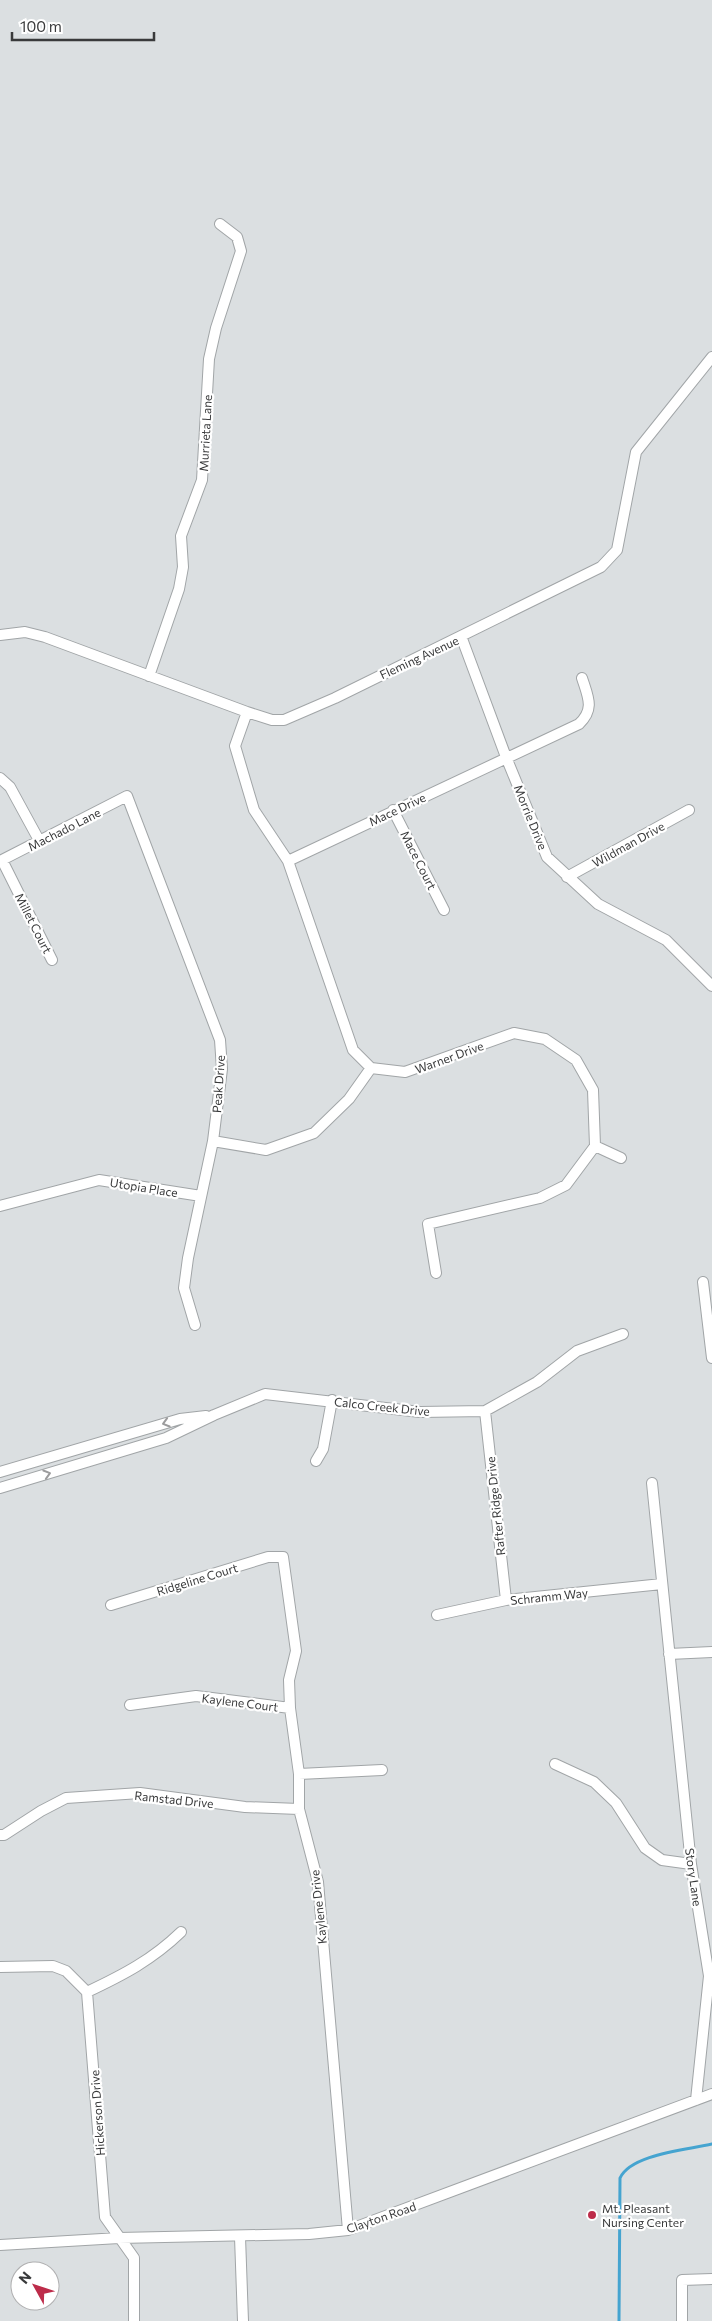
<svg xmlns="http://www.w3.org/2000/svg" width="712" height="2321" viewBox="0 0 712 2321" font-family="Commissioner,sans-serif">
<rect width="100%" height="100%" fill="#dbdfe1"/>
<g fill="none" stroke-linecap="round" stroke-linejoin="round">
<path stroke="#45a4d0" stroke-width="3" d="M619,2321L620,2178C631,2154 687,2150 712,2144"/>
<g stroke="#a1a5a7" stroke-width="12">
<path id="minor" d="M0,635L25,632L45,637L247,712L272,720H284L335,698L601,567L617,550L636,452L712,357
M461,636L506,757L547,857L598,904L666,940L712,986
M149,676L179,589L183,567L181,536L202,480L209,359L216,328L241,251L237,237L220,224
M247,712L235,746L254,810L288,861L353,1050L371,1068L405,1072L514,1033L545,1039L576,1060L593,1090L595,1146L566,1185L540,1198L428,1224L436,1273
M0,778L10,787L40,842
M393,810L444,910
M2,860L52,960
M0,861L127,796L220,1040L222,1069L213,1141L188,1258L184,1288L195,1325
M288,861L579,724C595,709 588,697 582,678
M567,877L689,810
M213,1141L266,1150L314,1133L349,1099L371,1068
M595,1146L621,1158
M0,1206L99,1180L201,1196
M703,1282L712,1358
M485,1411L506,1600
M316,1461L323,1449L332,1400
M0,1472L180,1419L206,1416
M652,1483L691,1864L709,1976L696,2100
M0,1488L166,1438L214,1415L265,1394L420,1412L485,1411L537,1382L577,1351L623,1334
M111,1605L268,1557H283L296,1651L289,1680L290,1708L299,1774V1809L318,1882L348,2230
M437,1615L506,1600L662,1584
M669,1654L712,1652
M130,1705L196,1696L290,1708
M555,1764L594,1782L616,1803L645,1848L662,1860L691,1864
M299,1774L382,1770
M0,1835H4L41,1811L66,1798L140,1793L245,1807L299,1809
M0,1967L53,1966L66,1971L87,1992L105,2217L134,2258V2321
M87,1992C123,1975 152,1960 181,1932
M240,2237L243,2321
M0,2245L119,2238L309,2234L348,2230L712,2094
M682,2321V2280L712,2279"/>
</g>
<use href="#minor" stroke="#fff" stroke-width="10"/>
</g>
<defs><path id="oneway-chevron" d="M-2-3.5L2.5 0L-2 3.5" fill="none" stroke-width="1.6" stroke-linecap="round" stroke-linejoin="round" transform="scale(1.25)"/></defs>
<g stroke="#9c9c9d">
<use href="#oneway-chevron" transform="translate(166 1423) rotate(163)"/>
<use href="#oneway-chevron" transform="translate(47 1474) rotate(-17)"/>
</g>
<circle fill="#bd2c4a" stroke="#fff" stroke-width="2" cx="592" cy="2215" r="5"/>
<g text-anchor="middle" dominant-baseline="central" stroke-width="4.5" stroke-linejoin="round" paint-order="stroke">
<g font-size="12" fill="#393a3b" stroke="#fff">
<text transform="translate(205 433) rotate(-87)">Murrieta Lane</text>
<text transform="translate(419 657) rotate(-25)">Fleming Avenue</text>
<text transform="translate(397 809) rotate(-25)">Mace Drive</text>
<text transform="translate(531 817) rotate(68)">Morrie Drive</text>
<text transform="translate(64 829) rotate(-27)">Machado Lane</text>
<text transform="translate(628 844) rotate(-29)">Wildman Drive</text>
<text transform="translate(419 860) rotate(63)">Mace Court</text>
<text transform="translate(34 923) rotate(63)">Millet Court</text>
<text transform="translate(449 1057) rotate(-20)">Warner Drive</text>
<text transform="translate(218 1084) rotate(-86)">Peak Drive</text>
<text transform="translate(144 1187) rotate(9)">Utopia Place</text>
<text transform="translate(382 1406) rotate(6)">Calco Creek Drive</text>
<text transform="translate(495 1506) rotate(-96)">Rafter Ridge Drive</text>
<text transform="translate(197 1579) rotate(-17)">Ridgeline Court</text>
<text transform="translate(549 1596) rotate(-6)">Schramm Way</text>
<text transform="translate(240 1702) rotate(7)">Kaylene Court</text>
<text transform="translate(174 1799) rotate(6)">Ramstad Drive</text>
<text transform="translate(694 1877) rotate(82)">Story Lane</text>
<text transform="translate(318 1907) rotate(-96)">Kaylene Drive</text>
<text transform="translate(97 2113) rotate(-94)">Hickerson Drive</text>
<text transform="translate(381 2217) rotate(-19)">Clayton Road</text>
</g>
<g font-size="12" fill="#393a3b" stroke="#fff" text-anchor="start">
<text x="602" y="2208">Mt. Pleasant<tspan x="602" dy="14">Nursing Center</tspan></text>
</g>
</g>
<g transform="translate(35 2286) rotate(310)"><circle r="24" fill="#ffffff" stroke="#b0b0b1"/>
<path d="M0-4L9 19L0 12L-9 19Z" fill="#bd2c4a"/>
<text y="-8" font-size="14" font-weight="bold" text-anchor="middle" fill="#393a3b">N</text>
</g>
<path d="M12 32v8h142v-8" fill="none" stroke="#393a3b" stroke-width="2.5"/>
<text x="20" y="32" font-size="15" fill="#393a3b" stroke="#ffffff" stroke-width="4" paint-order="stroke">100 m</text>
</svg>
